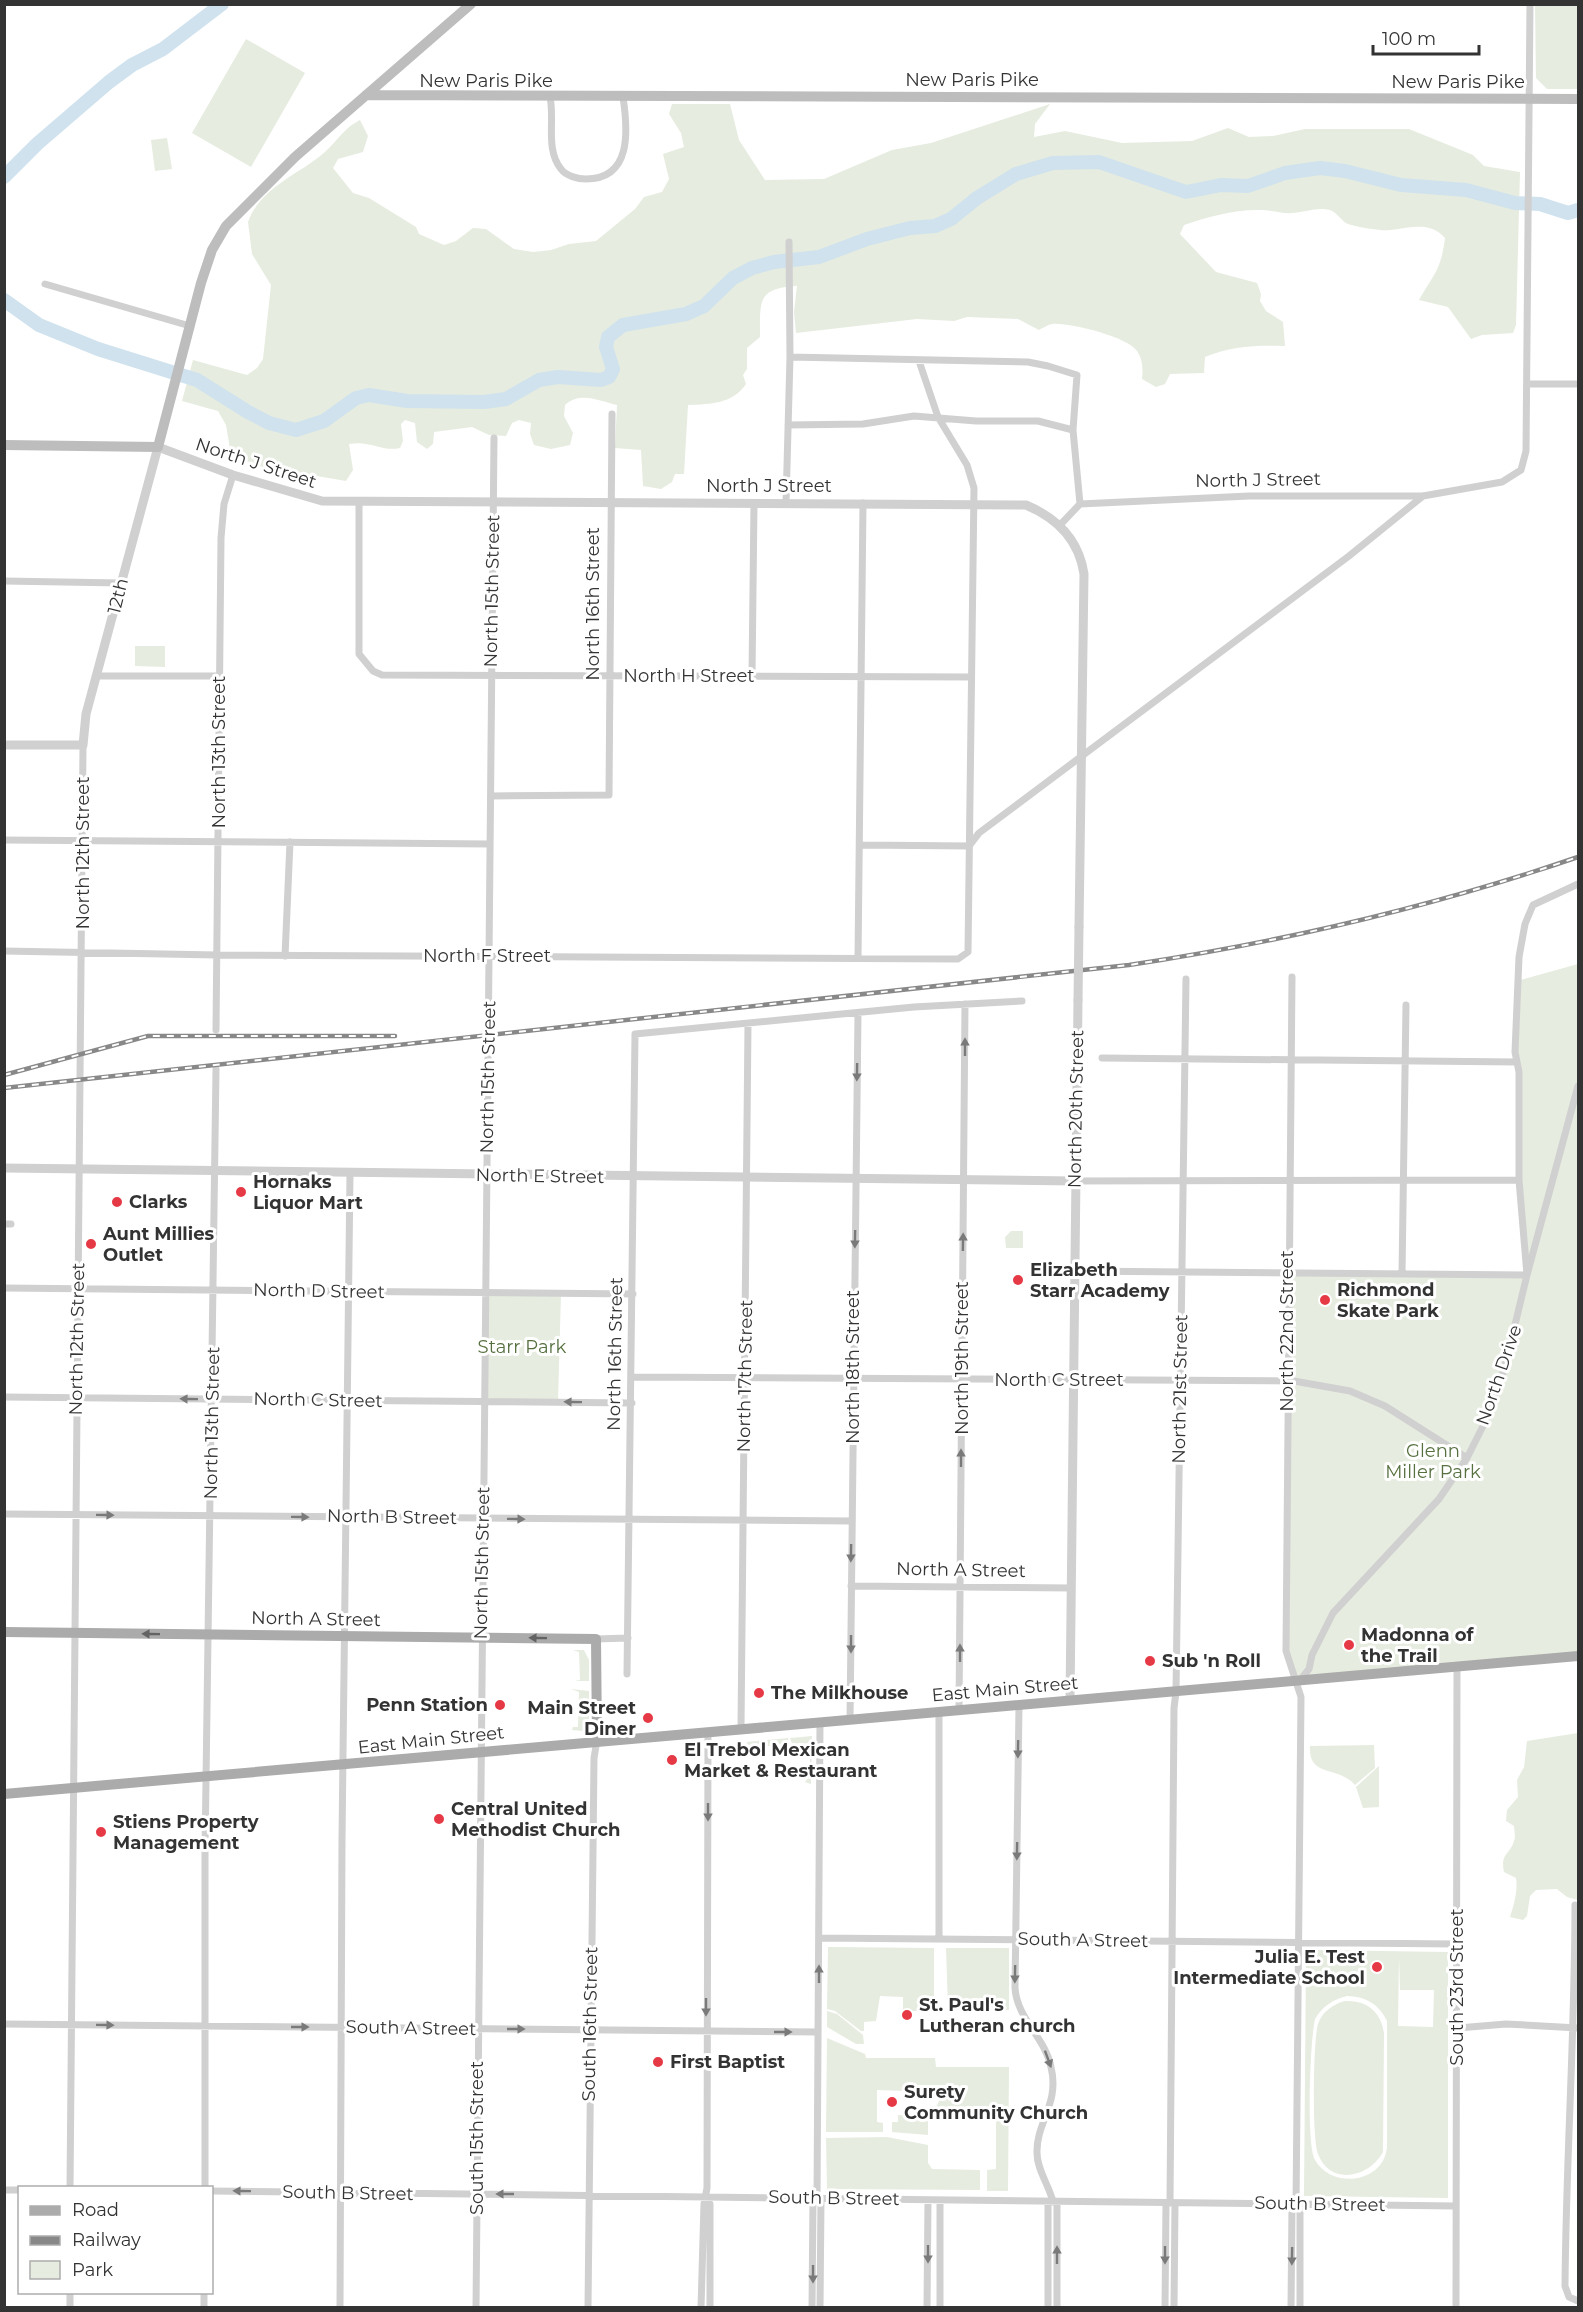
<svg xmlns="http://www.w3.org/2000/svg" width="1583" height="2312" viewBox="0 0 1583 2312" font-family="Montserrat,sans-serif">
<rect width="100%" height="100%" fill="#fff"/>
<path fill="#e6ecdf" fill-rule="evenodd" d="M1535,5H1578V89H1547L1536,78Z
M246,39L305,73L251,167L192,133Z
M672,104H730L739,140L765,180L824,179L892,150L931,143L1050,104L1035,124L1034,137L1065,131L1122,143L1192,141L1228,128L1249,137L1273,136L1305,129H1409L1473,155L1484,166L1520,172L1516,325L1513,333L1482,335L1471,339L1448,307L1419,300C1434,274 1441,270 1445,238C1427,217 1401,232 1380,230C1370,229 1357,227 1348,224C1341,221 1338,213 1330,210C1318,207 1306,212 1293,213C1282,214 1272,210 1261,210C1236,209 1207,217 1184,225L1180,234L1216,272L1257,283L1261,294L1260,301L1266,311L1283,322L1285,346C1257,345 1231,346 1205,357L1204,373L1170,374L1165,384L1156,387L1142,379C1143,369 1143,360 1137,351C1128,337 1069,322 1052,324C1047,325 1043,328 1039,330L1018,319L967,317L954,321L917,319L796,333L794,312L797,286C757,288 760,301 760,337L747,348V369L743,375L746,384C733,404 710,404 688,405L684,474H675L672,482L661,489L643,486L641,450L615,448L617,405C599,401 581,391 565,405L564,416L573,433L570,445L551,449L534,445L530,434L531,423L519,420L512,423L506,436L489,435L472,427L434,432L433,444L427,449L417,442L415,423L405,420L401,424L403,441L400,448C381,452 371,440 349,444L353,470L346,481L311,475L291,478L231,455L226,425L218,411L182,401L193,360L247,375L257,368L263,359L271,285L252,254L248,222C261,186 301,174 326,151C339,139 344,128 360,120L368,136L363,152L338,159L333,168L353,193L369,198L416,227L419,234L444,245L456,241L473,228L486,229L514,249L533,252L551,250L569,244L596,241L635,209L644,197L662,192L669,179L663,154L684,147L681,133L669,114Z
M167,138L172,169L155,171L151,140Z
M135,646H165V667L135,666Z
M1578,964V1656L1298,1682L1288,1663L1287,1273L1527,1274L1519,1180L1517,981Z
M1011,1231H1023V1248H1006L1005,1237Z
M486,1292L561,1293L558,1402L484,1401Z
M573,1650H584L589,1660V1681H575L580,1680L579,1652Z
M571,1689L589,1691V1723L583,1731L572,1730L573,1727H578L579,1692Z
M1578,1733V1900L1567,1897L1557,1889L1536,1890L1530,1896L1527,1916L1523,1920L1510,1917C1514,1904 1518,1891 1516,1878L1504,1872C1500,1853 1510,1855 1514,1841C1516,1837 1514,1830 1514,1826L1506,1821L1507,1810L1518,1797L1517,1780L1524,1767L1527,1741Z
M812,1736L811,1784L805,1782L810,1775V1748L804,1751L803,1743L794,1744V1749L790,1738Z
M788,1738L789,1744L749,1748L750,1754L746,1751L747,1742Z
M721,1744H734V1753L730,1756V1751L724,1750V1756L717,1755V1748Z
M1374,1745L1375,1768L1355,1785C1338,1765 1308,1778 1310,1746Z
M1379,1766V1807L1363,1808L1356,1787Z
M828,1947L934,1948V1999L930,2011H903V1997L880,1996L876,2021L864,2022V2031H861L835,2011L827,2009Z
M946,1948H1009V2010H953L948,2008Z
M1313,1950L1448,1952V2198L1304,2196L1306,1959L1308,1952ZM1399,1956L1400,1990H1434L1433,2027L1398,2026ZM1347,1996C1365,1996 1379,2004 1387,2021V2147C1384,2183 1332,2190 1315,2160C1306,2144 1310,2040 1315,2019C1323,2006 1332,2000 1347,1996Z
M1345,2001C1366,2000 1381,2011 1384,2033L1383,2152C1369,2178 1330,2186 1318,2154C1312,2139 1313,2041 1318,2024C1322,2012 1333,2004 1345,2001Z
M827,2011L837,2014L863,2035L864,2044H856L827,2027Z
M827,2038L865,2054L866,2058H935L936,2067H1009L1008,2191H987V2170L996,2169V2112L988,2116L984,2109L936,2107L947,2085H907V2091L877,2090V2122L883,2123V2132H826Z
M898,2115L928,2116V2135L892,2132V2122H898Z
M887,2137L928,2145V2163L932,2169L980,2170V2190L827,2189L826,2138Z"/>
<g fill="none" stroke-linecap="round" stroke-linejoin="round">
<path stroke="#cfe2ee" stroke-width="14" d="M4,177L37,144L109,82L132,65L163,49L222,4
M4,300L39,325L98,349L197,380L248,412L269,423L296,430L324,421L356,398L369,395L407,401L484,402L506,399L539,380L558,377L601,380L609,377L613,369L606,347L608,337L623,325L686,314L704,306L733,278L752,268L774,262L819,257L867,239L910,228L935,226L951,219L977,198L1016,174L1053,163L1099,162L1186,192L1221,185L1248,186L1285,173L1320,168L1345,171L1401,185L1466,190L1515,203L1540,204L1568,213L1578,210"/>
<path stroke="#d0d0d0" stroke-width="7" d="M550,97C555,120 545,149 561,169C566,176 578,179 586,179C632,179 628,130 623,97
M45,284L190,326
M790,357L1028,362L1048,366L1077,375L1073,430L1080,504
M1527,384H1578
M788,425L863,424L914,416L976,421H1038L1073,430
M359,501V654L373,671L382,675L971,677
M786,502L790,357L789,242
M1060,525L1080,504L1249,496H1423L1502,482L1521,470L1526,451L1530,4
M4,581L121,583
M98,676H220
M752,677L754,503
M491,796L609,795L612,414
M4,840L490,844
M861,845L969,846L979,833L1349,556L1423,496
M4,951L217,955L958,959L968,952L974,488L967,465L938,417L919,361
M285,956L290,842
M858,958L863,503
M1292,977L1286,1651L1301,1697L1296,2205
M216,1030L221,538L224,504L233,475
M1102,1058L1517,1062
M1075,1181L1519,1180
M4,1224H11
M1074,1271L1527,1275L1519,1180V1072L1515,1052L1519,957L1525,924L1533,905L1578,884
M1402,1274L1406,1005
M4,1288L633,1294
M632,1377L1294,1381L1350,1391L1385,1406L1467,1458
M4,1397L632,1403
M4,1514L852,1521
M851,1586L1071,1588
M596,1639L628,1638
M627,1674L635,1034L914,1007L1022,1001
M1300,1680L1309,1669L1312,1655L1333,1613L1439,1499L1467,1458L1485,1422L1504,1370L1527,1275L1578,1086
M1019,1706L1015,1988C1017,2019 1045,2037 1051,2067C1060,2104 1036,2122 1037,2153C1037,2170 1049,2185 1053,2202
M959,1711L965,1004
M939,1712V1939
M850,1720L858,1013
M741,1728L748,1024
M1575,1905C1575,2032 1566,2158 1565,2286L1569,2297L1578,2301
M819,1938L1456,1944
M4,2024L818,2032
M1458,2028L1506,2024L1578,2028
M70,2188L83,745
M205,2188V1852L216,1069
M4,2190H20
M212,2191L1456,2206
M706,2197L710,2204V2308
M817,2198L820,1722
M1170,2203L1174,1708L1176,1692L1186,979
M70,2308V2292
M204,2308V2292
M340,2308L342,1839L350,1173
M476,2308L494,438
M588,2308L594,1758L597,1740
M701,2308L704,2204L707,2188L708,1733
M812,2308L813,2198
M820,2308L821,2199
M927,2308L928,2200
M940,2308V2200
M1048,2308V2202
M1057,2308V2202
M1165,2308L1166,2203
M1174,2308L1175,2203
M1291,2308L1292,2205
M1300,2308V2205
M1456,2308L1457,1666"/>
<path stroke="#d0d0d0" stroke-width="9" d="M4,745H83L86,714L158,447L233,475L322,501L1026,505C1057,518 1079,540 1084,574L1079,927
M4,1168L1075,1181
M1070,1700L1078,1000"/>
<path stroke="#bdbdbd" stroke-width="10" d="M366,95L1578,99
M4,445L158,447L201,283L212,250L226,226L295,157L471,4"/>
<path stroke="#ababab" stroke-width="10" d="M4,1632L596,1639L597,1740
M4,1794L1578,1656"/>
<g stroke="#888" stroke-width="4.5">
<path id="rail" d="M4,1075L148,1036H395
M4,1088L1129,965C1282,942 1432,907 1578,857"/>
</g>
<use href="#rail" stroke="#fff" stroke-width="2" stroke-dasharray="7" stroke-linecap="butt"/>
<path stroke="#d0d0d0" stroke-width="9" d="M1078,1000L1079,927"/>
</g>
<defs><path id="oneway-solid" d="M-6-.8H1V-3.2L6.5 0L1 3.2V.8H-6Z" transform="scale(1.5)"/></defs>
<g fill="#7a7a7a">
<use href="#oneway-solid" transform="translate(965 1047) rotate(-90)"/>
<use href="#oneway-solid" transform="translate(857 1072) rotate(91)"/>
<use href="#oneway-solid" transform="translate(855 1239) rotate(91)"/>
<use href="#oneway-solid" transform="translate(963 1242) rotate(-89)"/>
<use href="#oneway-solid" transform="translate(189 1399) rotate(-179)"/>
<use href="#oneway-solid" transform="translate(573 1402) rotate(-179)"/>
<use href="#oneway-solid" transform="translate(961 1458) rotate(-90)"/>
<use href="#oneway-solid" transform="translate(105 1515) rotate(1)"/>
<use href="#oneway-solid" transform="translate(300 1517) rotate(1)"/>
<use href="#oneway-solid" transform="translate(516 1519) rotate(1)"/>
<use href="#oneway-solid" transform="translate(851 1553) rotate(91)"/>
<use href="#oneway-solid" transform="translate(851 1644) rotate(90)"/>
<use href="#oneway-solid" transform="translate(960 1653) rotate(-90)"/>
<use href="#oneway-solid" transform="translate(1018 1749) rotate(91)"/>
<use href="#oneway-solid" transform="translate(708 1812) rotate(90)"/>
<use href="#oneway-solid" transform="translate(1017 1851) rotate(91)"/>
<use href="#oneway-solid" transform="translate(819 1974) rotate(-90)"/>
<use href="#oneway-solid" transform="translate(1015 1974) rotate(91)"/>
<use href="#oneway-solid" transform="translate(706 2007) rotate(90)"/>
<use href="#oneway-solid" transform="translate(105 2025) rotate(1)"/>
<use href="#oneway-solid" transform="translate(300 2027)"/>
<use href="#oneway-solid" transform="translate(516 2029)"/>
<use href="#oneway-solid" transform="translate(783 2032)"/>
<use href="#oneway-solid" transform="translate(1048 2059) rotate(70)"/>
<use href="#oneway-solid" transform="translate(242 2191) rotate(-179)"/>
<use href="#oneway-solid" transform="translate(505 2194) rotate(-180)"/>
<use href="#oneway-solid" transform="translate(928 2254) rotate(90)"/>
<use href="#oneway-solid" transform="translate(1057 2255) rotate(-90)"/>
<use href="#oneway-solid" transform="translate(1165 2255) rotate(90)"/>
<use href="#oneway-solid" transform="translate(1292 2256) rotate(91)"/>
<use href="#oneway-solid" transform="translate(813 2274) rotate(90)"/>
</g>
<g fill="#636363">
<use href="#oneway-solid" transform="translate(151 1634) rotate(-179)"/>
<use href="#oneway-solid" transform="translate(538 1638) rotate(-179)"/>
</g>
<g fill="#e63946" stroke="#fff" stroke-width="2">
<circle cx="241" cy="1192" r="6"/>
<circle cx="117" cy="1202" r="6"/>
<circle cx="91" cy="1244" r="6"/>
<circle cx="1018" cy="1280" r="6"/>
<circle cx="1325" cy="1300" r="6"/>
<circle cx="1349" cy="1645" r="6"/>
<circle cx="1150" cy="1661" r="6"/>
<circle cx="759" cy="1693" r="6"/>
<circle cx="500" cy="1705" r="6"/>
<circle cx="648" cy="1718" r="6"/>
<circle cx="672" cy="1760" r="6"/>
<circle cx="439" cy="1819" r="6"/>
<circle cx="101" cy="1832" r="6"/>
<circle cx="1377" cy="1967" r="6"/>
<circle cx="907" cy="2015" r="6"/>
<circle cx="658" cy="2062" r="6"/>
<circle cx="892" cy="2102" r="6"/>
</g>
<g text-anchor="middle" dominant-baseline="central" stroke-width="6" stroke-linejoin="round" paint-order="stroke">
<g font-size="18" fill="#333" stroke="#fff">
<text x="972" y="80">New Paris Pike</text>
<text x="486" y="81">New Paris Pike</text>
<text x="1458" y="82">New Paris Pike</text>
<text transform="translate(256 463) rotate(18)">North J Street</text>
<text transform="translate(1258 480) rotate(-1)">North J Street</text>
<text x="769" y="486">North J Street</text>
<text transform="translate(492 591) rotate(-89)">North 15th Street</text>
<text transform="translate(118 596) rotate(-76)">12th</text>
<text transform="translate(593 604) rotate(-90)">North 16th Street</text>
<text x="689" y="676">North H Street</text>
<text transform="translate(219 752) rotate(-90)">North 13th Street</text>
<text transform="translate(83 853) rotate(-90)">North 12th Street</text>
<text x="487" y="956">North F Street</text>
<text transform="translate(488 1077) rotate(-89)">North 15th Street</text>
<text transform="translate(1076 1109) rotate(-89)">North 20th Street</text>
<text transform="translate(540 1176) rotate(1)">North E Street</text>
<text transform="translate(319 1291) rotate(1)">North D Street</text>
<text transform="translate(1287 1331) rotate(-90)">North 22nd Street</text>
<text transform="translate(77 1339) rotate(-89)">North 12th Street</text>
<text transform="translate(615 1354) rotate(-89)">North 16th Street</text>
<text transform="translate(962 1358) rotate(-90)">North 19th Street</text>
<text transform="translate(853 1367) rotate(-90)">North 18th Street</text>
<text transform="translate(1499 1375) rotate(-71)">North Drive</text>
<text transform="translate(745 1376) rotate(-89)">North 17th Street</text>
<text x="1059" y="1380">North C Street</text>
<text transform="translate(1180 1389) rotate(-89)">North 21st Street</text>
<text transform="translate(318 1400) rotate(1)">North C Street</text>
<text transform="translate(212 1423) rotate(-89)">North 13th Street</text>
<text transform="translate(392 1517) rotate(1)">North B Street</text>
<text transform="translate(482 1563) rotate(-89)">North 15th Street</text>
<text transform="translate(961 1570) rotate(1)">North A Street</text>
<text transform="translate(316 1619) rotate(1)">North A Street</text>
<text transform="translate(1005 1689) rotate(-5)">East Main Street</text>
<text transform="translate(431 1740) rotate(-6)">East Main Street</text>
<text transform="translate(1083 1940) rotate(1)">South A Street</text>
<text transform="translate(1457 1987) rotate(-90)">South 23rd Street</text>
<text transform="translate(590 2024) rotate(-89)">South 16th Street</text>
<text transform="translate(411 2028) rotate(1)">South A Street</text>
<text transform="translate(477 2138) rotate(-90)">South 15th Street</text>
<text transform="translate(348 2193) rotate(1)">South B Street</text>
<text transform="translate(834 2198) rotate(1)">South B Street</text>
<text transform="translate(1320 2204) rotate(1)">South B Street</text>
</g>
<g font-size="18" font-weight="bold" fill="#333" stroke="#fff" text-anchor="start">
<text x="253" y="1182">Hornaks<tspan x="253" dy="21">Liquor Mart</tspan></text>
<text x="129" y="1202">Clarks</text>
<text x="103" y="1234">Aunt Millies<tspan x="103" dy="21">Outlet</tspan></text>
<text x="1030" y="1270">Elizabeth<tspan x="1030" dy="21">Starr Academy</tspan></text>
<text x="1337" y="1290">Richmond<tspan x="1337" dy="21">Skate Park</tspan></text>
<text x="1361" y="1635">Madonna of<tspan x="1361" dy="21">the Trail</tspan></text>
<text x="1162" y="1661">Sub 'n Roll</text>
<text x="771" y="1693">The Milkhouse</text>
<text x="488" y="1705" text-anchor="end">Penn Station</text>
<text x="636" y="1708" text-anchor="end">Main Street<tspan x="636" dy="21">Diner</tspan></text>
<text x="684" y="1750">El Trebol Mexican<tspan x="684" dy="21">Market &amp; Restaurant</tspan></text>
<text x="451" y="1809">Central United<tspan x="451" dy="21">Methodist Church</tspan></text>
<text x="113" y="1822">Stiens Property<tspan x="113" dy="21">Management</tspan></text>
<text x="1365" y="1957" text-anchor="end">Julia E. Test<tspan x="1365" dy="21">Intermediate School</tspan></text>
<text x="919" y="2005">St. Paul's<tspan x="919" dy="21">Lutheran church</tspan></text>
<text x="670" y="2062">First Baptist</text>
<text x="904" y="2092">Surety<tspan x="904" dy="21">Community Church</tspan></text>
</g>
<g font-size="18" fill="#56703f" stroke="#fff">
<text x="522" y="1347">Starr Park</text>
<text x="1433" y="1451">Glenn<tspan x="1433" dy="21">Miller Park</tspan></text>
</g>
</g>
<rect width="1583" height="2312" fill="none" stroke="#333333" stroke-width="12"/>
<rect x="18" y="2186" width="195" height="108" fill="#ffffff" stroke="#adadad" stroke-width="1.5"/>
<rect x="30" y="2206" width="30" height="9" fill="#ababab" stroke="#adadad" stroke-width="1.5"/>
<text x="72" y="2216" font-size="18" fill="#333333">Road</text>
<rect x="30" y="2236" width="30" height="9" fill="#888888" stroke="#adadad" stroke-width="1.5"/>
<text x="72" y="2246" font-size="18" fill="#333333">Railway</text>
<rect x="30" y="2261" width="30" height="18" fill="#e6ecdf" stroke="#adadad" stroke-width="1.5"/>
<text x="72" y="2276" font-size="18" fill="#333333">Park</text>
<path d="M1373 45v9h106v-9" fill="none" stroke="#333333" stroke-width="3"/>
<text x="1382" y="45" font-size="18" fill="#333333" stroke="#ffffff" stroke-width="4.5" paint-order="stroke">100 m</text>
</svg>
